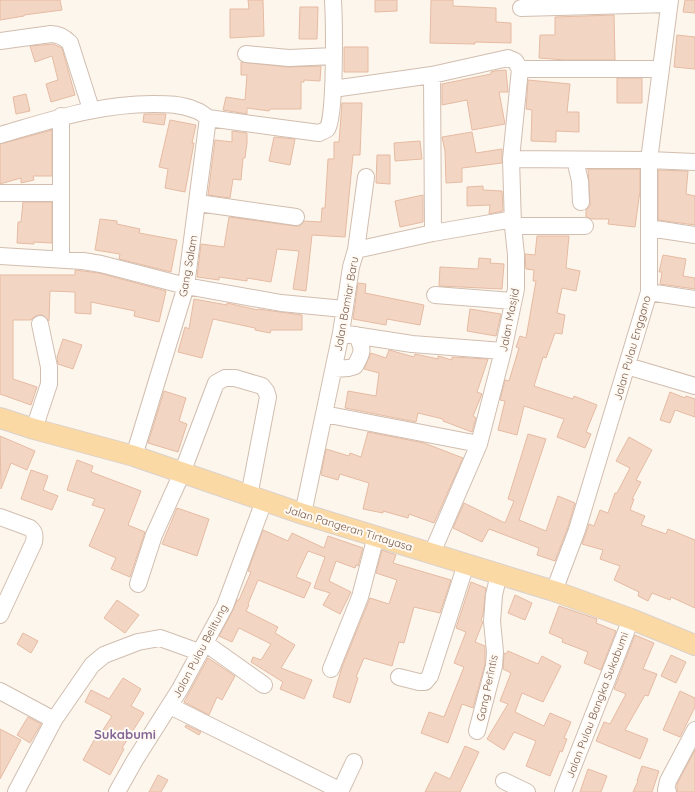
<svg xmlns="http://www.w3.org/2000/svg" width="695" height="792" viewBox="0 0 695 792" font-family="Quicksand,sans-serif">
<rect width="100%" height="100%" fill="#fdf6ec"/>
<path fill="#f3d5c3" stroke="#e6bba3" d="M0,0H60L62,10L24,15V16L0,20Z
M248,0H263L264,36L230,38V9H249Z
M375,0H397V11L375,12Z
M431,0H453V6L496,8V22L511,23V43L475,42V44L430,43Z
M685,0H695V13L683,12Z
M300,7H318L317,39H299Z
M614,15L615,60H565L539,58L540,35H555V17Z
M677,35L695,37V69L674,67Z
M53,44L62,48L75,95L51,102L46,84L58,80L52,56L35,62L30,46Z
M344,47H368V72H344Z
M241,62L288,67L321,66L320,81L304,80V82H301V109H270L269,111L247,108V114L223,110L226,97L245,100L247,75H241Z
M506,70L508,92H499L505,124L472,130L467,100L442,105V84L491,74V72L494,71Z
M617,78H642V103H617Z
M528,80L570,84L567,112H579V132L556,131V142L531,141L532,110L526,109Z
M26,94L30,111L16,114L13,97Z
M342,103H362L360,155H353L345,237L312,235L306,291L293,289L299,251L277,249L271,282L247,278V281L219,277V280L197,277L201,244L224,247L229,217L295,226H300L304,221L321,222L322,208H325L328,159H334V142H339Z
M144,114H166L164,125L143,122Z
M170,120L196,125L192,143H194L185,192L165,188L168,169L159,167Z
M52,130V176H33L34,180L21,183V178L0,184V144Z
M232,131L247,133V143L245,158H243L241,180L233,179L230,198L208,195L215,140L232,142Z
M472,132L476,153L502,149V163L462,168V182L446,183L445,151L442,137Z
M274,137L295,139L290,165L269,161Z
M420,141L422,159L395,161L394,143Z
M377,155H390V184L376,183Z
M588,169H640V191L635,227L608,224L609,219H591L586,217V210L590,206V202Z
M658,170L688,171L686,194L695,196V225L658,220Z
M483,186V190L502,191L503,211L489,214L490,205L467,206V187Z
M423,195V222L400,227L395,201Z
M23,202H52V243L34,242V244L17,243L18,222H21Z
M100,219L117,221V224L140,229L139,233L177,240L171,272L119,259L120,254L95,250Z
M537,236H569L566,268L580,271L576,291L562,288L557,313L565,315L562,334L555,333L546,358L543,357L534,386L573,399L574,396L597,405L586,432L591,434L585,448L557,437L564,419L524,406L517,435L498,430L505,401L500,400L505,380L509,381L519,348L516,347L520,336L526,338L536,281H533L534,270L526,269L525,254L535,255Z
M663,255L686,259L683,276L695,278V289L660,284L662,272H659Z
M479,258L491,259L490,263L504,264L502,289L439,286L440,267L478,269Z
M75,270L99,273L166,291L159,322L134,316L135,311L91,302V314L75,313V292L50,291L49,321L43,315H38L34,317L31,320H13V379L37,387L31,405L0,394V275H75Z
M358,283L366,284L365,293L424,305L420,325L387,319L386,325L353,319Z
M194,299L227,305V303L258,310V309L302,315V330H271L270,333L255,330V328L213,319L202,358L178,352L185,327L189,329Z
M470,309L501,314L496,336L467,331Z
M63,339L82,345L73,369L58,364L57,357Z
M389,350L414,357L415,354L438,359V356L452,360V357L488,359L477,392L482,394L473,416L476,418L472,432L443,421V419L418,413L416,422L345,408L348,391L376,396L379,373L364,369L371,353L386,358Z
M164,391L186,398L179,421L187,424L178,452L148,443Z
M670,392L685,398L686,396L695,399V417L675,410L670,423L660,420Z
M368,432L424,443L463,458L434,523L409,514L408,518L383,511V513L363,509L369,483L340,474L338,480L321,475L326,449L349,456L350,453L361,457Z
M528,434L546,439L519,520L546,531L558,496L575,503L568,527L555,561L537,555L539,548L489,529L482,542L453,528L464,503L505,523L514,501L508,499Z
M0,436L35,451L27,470L11,463L1,489Z
M629,437L652,450L636,480L641,482L632,499H634L630,510L645,516L641,525L666,534L668,529L695,540V608L671,597L670,600L652,593L648,601L638,596L639,592L614,580L620,566L600,559L603,550L582,544L589,524L594,526L600,510L608,513L615,493H617L630,468L616,461Z
M77,460L93,466L91,472L141,491L128,525L145,532L130,577L111,569L116,558L89,546L105,509L92,505L95,499L67,490Z
M31,470L48,476L43,490L58,496L52,510L21,499Z
M177,508L209,519L197,556L162,544Z
M263,530L288,541L292,533L324,548L328,536L363,548L358,566L356,565L355,568L336,561L329,581L351,592L340,614L323,605L330,593L314,588L325,557L308,551L296,577L311,583L304,598L258,580L248,604L249,605L246,611L278,627L275,633L295,645L281,668L312,680L304,699L280,689L283,682L251,662L253,657L261,660L271,644L239,628L232,642L219,636L233,610L237,600H239L251,572L248,571Z
M382,550L396,555L393,563L451,580L440,613L414,607L404,643L399,642L392,666L364,658L356,677L358,678L350,703L333,697L342,667L370,598L389,604L397,580L376,573Z
M471,582L486,588L483,615L481,620L483,622L475,642L485,646V664L473,708L462,704L448,743L421,733L429,712L444,717L464,667L454,663L466,632L456,628Z
M515,595L532,603L525,620L508,613Z
M117,600L139,615L125,633L104,618Z
M559,606L597,619L596,623L616,631L601,670L584,663L588,652L562,642L563,639L549,633Z
M23,633L38,641L31,653L17,644Z
M635,635L654,643L643,669L657,674L648,696L645,695L625,730L648,739L640,759L596,741L604,722L610,724L626,694L614,689Z
M508,651L538,664L542,656L561,666L543,702L522,693L515,712L544,726L550,713L571,722L564,738L567,739L562,752L560,751L550,776L526,766L536,741L514,732L504,750L487,739L508,704L500,701L511,673L503,669L504,653L506,654Z
M671,655L686,662L676,683L661,676Z
M208,658L235,676L222,700L217,697L209,715L184,702Z
M123,678L141,689L131,706L144,713L122,748L124,749L110,775L83,760L97,735L99,736L112,716L85,702L91,690L109,699Z
M680,691L695,698V707L680,737L663,730Z
M28,717L41,724L30,743L17,735Z
M186,725L201,732L199,735L185,727Z
M0,729L21,740L0,779Z
M465,746L479,752L460,792H425L435,772L450,779Z
M695,750V792H677V784Z
M642,766L659,771L652,792H633L638,781H637Z
M588,769L607,776L601,792H580Z
M158,775L168,780L161,792H149Z"/>
<g fill="none" stroke-linecap="round" stroke-linejoin="round">
<g stroke="#d1beb0" stroke-width="18">
<path id="minor" d="M521,8L669,4
M0,41L51,34C59,34 64,37 70,43L91,109
M246,54L289,58L334,56
M520,69H661
M432,75L433,233
M333,89L432,75L508,58L515,61L520,69L511,159L513,226L516,255V289L503,351L479,444L432,553
M61,116V259
M0,135C52,120 98,104 153,104C168,104 181,104 195,110C200,111 204,115 208,118L319,133C321,132 326,130 327,129C336,119 334,18 333,0
M511,159L649,160L695,162
M575,160L580,181L581,202
M0,193H61
M198,203L296,217
M513,226H585
M649,228L695,235
M356,250L366,177
M0,256L83,261L101,264L186,286L281,303L344,309
M649,292L695,299
M435,295L513,301
M341,333L412,344L503,351
M627,366L695,386
M334,369L348,368L355,366C363,352 364,349 356,335
M324,414L479,444
M34,429L49,384V367L40,324
M134,456L186,286L208,118
M303,514L341,333L351,267L356,250L433,233L513,219
M0,517L30,528C35,532 35,536 34,542L0,615
M138,584L154,535L182,473L216,383L225,378H235L262,386L266,391L268,397L249,496
M554,591L577,530L649,292V160L670,0
M205,643L264,685
M331,669L360,597L376,536
M399,677L419,682H425L430,676L466,564
M0,691L54,720
M170,706L341,791
M477,731L494,666L495,652L492,621L494,595L499,574
M504,781L527,792
M16,792L54,720L92,665L104,655L138,642L160,638L199,652
M117,792L135,760L180,689L225,606L264,501
M340,792L354,762
M563,792L631,619
M668,792L666,790L668,781L695,730"/>
</g>
<g stroke="#dad1cd" stroke-width="22">
<path id="major" d="M0,418L34,429L134,456L303,514L554,591L631,619L695,645"/>
</g>
<use href="#minor" stroke="#fff" stroke-width="16"/>
<use href="#major" stroke="#fbd9a5" stroke-width="20"/>
</g>
<g text-anchor="middle" dominant-baseline="central" stroke-width="4" stroke-linejoin="round" paint-order="stroke">
<g font-size="11" fill="#7a5c4d" stroke="#fffaf3">
<text transform="translate(188 266) rotate(-80)">Gang Salam</text>
<text transform="translate(346 304) rotate(-80)">Jalan Bamiar Baru</text>
<text transform="translate(509 320) rotate(-79)">Jalan Masjid</text>
<text transform="translate(632 348) rotate(-74)">Jalan Pulau Enggano</text>
<text transform="translate(349 528) rotate(17)">Jalan Pangeran Tirtayasa</text>
<text transform="translate(200 651) rotate(-62)">Jalan Pulau Belitung</text>
<text transform="translate(487 688) rotate(-78)">Gang Perîntis</text>
<text transform="translate(597 705) rotate(-69)">Jalan Pulau Bangka Sukabumi</text>
</g>
<g font-size="13" font-weight="bold" fill="#846695" stroke="#fffaf3">
<text x="125" y="734">Sukabumi</text>
</g>
</g>
</svg>
